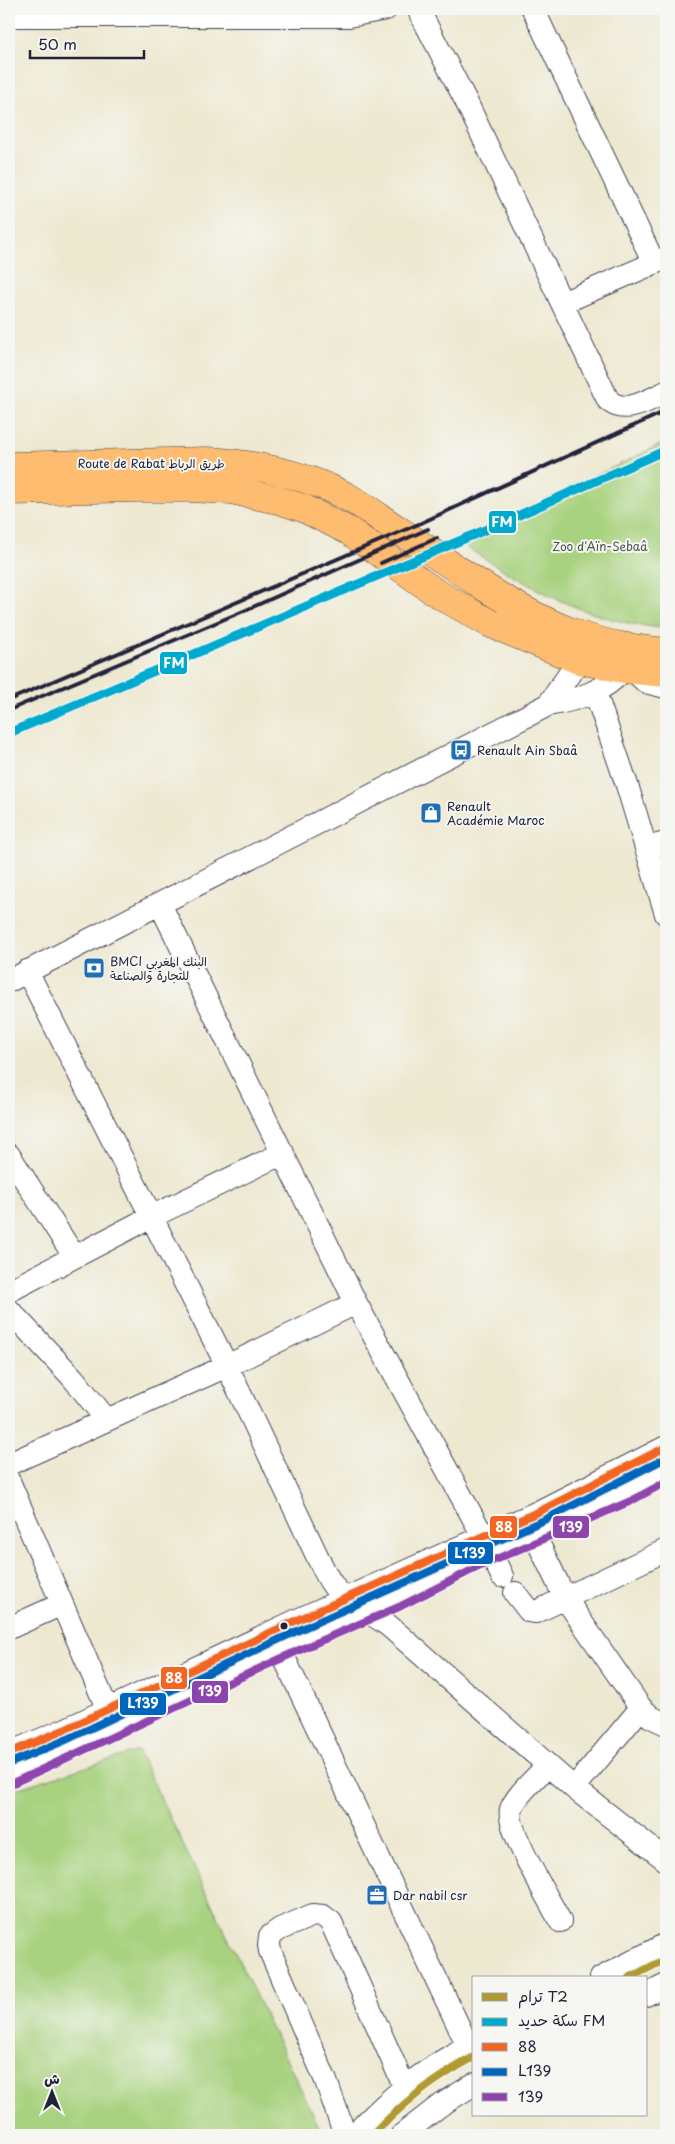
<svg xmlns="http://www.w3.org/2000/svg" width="675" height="2144" viewBox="0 0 675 2144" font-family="'Playpen Sans','Playpen Sans Arabic',sans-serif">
<rect width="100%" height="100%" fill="#f6f6f2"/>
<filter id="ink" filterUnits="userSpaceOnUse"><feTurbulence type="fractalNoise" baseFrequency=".02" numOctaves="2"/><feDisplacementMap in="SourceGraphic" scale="10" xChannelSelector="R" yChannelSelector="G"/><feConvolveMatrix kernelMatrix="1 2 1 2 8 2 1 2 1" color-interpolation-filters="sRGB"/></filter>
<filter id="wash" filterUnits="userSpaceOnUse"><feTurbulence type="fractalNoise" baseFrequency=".0096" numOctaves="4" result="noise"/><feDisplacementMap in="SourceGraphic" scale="20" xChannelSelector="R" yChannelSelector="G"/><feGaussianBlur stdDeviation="1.12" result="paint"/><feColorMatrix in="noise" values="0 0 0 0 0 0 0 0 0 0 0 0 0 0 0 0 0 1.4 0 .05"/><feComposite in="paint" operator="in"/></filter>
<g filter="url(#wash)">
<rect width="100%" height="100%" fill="#ede8d0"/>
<path fill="#a8d27f" stroke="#657a5d" d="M666,442V628C585,623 525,584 458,542Z
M138,1751L323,2135H9V1791Z"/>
</g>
<g filter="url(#ink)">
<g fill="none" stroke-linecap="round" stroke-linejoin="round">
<g stroke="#404051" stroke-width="24">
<path id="minor" d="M418,9L465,99L608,400C624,416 649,400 666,392
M533,9L654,263
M9,16H349L386,9
M562,303L666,258
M636,673L646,682L666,687
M595,692L627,785L666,914
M548,705L579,660
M646,848L666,843
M160,904L356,1303L483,1536
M27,971L227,1366L319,1560C326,1574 333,1590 346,1599C360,1609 375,1615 389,1626L574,1788L666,1860
M9,981L548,705C576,700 605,692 624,669
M9,1155L74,1256
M9,1291L151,1217L283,1153
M9,1310L73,1378L106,1419
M9,1464L227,1366L356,1303
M9,1481L107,1708
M533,1532L565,1598L641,1708L651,1717L666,1724
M490,1551L502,1576
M515,1593L529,1611L536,1612L666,1550
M9,1628L62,1604
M280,1649L468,2046
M9,1753L64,1730L293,1622L538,1512L666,1447
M548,1765C538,1776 516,1795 511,1809C505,1828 550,1901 560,1921
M9,1774L302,1638L395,1598L474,1558L627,1492L666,1471
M574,1788L641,1708
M601,1978L666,1944
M646,1995L666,1985
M345,2135L326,2081L270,1951L269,1945L270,1936L280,1929L313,1915L323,1916L331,1922L404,2086
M354,2135C392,2095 424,2069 474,2043
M402,2135L438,2107L474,2084"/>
</g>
<g stroke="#404051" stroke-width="29">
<path id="major" d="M9,466L207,461C258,464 307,474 353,500C369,509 384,521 400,531C456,568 514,611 577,634C606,645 636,649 666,652
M9,491L137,488H189L231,490L278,500L303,508L349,531L435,592L489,623L579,660L624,669L666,673"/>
</g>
<use href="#minor" stroke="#fff" stroke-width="22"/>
<use href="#major" stroke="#fdbc6f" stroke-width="28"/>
<path stroke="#22223b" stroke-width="4" d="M381,563L437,538
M9,700L421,523L666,411
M9,710L246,610L428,529"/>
<g stroke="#f6f6f2" stroke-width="11">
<path id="bus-1" d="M9,1753L64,1730L293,1622L538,1512L666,1447"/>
</g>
<g stroke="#f6f6f2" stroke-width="11">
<path id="bus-2" d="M13,1762L68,1739L297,1631L542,1521L666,1458"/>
</g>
<g stroke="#f6f6f2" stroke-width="11">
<path id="bus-3" d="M13,1783L306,1647L399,1607L478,1567L631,1501L666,1482"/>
</g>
<use href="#bus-1" stroke="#f26522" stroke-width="8"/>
<use href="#bus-2" stroke="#0065bd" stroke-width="8"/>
<use href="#bus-3" stroke="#8e44ad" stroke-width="8"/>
<g stroke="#f6f6f2" stroke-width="12">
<path id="rail-1" d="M9,733L492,527L666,450"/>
</g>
<use href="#rail-1" stroke="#00a9ce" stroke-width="9"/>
<g stroke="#f6f6f2" stroke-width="11">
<path id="tram-1" d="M629,1978L666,1959
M373,2135C402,2103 435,2078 474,2057"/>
</g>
<use href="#tram-1" stroke="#b29a33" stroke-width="8"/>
</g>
</g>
<defs>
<g id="bus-square" transform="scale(1.125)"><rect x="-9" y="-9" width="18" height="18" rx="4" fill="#1f6fb2" stroke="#f6f6f2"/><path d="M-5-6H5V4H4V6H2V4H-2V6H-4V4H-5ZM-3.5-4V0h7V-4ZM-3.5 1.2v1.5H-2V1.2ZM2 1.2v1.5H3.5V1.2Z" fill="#fff"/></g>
<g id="shop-square" transform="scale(1.125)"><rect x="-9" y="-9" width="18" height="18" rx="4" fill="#1f6fb2" stroke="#f6f6f2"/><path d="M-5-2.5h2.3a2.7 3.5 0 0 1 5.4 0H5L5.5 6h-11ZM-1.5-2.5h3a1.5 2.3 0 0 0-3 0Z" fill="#fff"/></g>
<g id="bank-square" transform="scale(1.125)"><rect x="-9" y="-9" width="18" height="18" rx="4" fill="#1f6fb2" stroke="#f6f6f2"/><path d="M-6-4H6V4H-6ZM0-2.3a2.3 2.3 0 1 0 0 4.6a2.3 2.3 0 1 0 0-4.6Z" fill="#fff"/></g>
<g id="office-square" transform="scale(1.125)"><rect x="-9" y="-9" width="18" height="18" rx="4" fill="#1f6fb2" stroke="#f6f6f2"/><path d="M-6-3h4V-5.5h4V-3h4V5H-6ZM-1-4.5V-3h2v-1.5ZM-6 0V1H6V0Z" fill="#fff"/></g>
</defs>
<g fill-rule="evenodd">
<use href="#bus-square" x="461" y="750"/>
<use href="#shop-square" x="431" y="813"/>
<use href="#bank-square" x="94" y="968"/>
<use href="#office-square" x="377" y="1895"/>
</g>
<circle fill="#22223b" stroke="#f6f6f2" stroke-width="2" cx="284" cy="1626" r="4.5"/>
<g text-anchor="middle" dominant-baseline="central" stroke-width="4" stroke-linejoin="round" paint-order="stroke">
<g font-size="12" fill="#22223b" stroke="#f6f6f2">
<text x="151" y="463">Route de Rabat طريق الرباط</text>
</g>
<g font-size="12" fill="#4a574f" stroke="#f6f6f2">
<text x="600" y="546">Zoo d'Aïn-Sebaâ</text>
</g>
<g font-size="12" fill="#22223b" stroke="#f6f6f2" text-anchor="start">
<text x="477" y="750">Renault Ain Sbaâ</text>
<text x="447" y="806">Renault<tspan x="447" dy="14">Académie Maroc</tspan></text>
<text x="110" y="961">BMCI البنك المغربي<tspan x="110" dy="14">للتجارة والصناعة</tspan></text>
<text x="393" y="1895">Dar nabil csr</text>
</g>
</g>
<g stroke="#f6f6f2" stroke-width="2">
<rect x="488" y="510" width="29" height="24" rx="5" fill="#00a9ce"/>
<rect x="159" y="651" width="29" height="24" rx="5" fill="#00a9ce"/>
<rect x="552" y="1515" width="38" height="24" rx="5" fill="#8e44ad"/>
<rect x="489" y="1515" width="29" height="24" rx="5" fill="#f26522"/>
<rect x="447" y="1541" width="47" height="24" rx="5" fill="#0065bd"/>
<rect x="160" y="1666" width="28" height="24" rx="5" fill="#f26522"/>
<rect x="191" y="1680" width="38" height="24" rx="5" fill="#8e44ad"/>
<rect x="119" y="1692" width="48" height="24" rx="5" fill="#0065bd"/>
</g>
<g font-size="14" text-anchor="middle" font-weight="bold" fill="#fff">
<text x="502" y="527">FM</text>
<text x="174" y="668">FM</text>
<text x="571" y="1532">139</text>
<text x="504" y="1532">88</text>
<text x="470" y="1558">L139</text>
<text x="174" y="1683">88</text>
<text x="210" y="1696">139</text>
<text x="143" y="1708">L139</text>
</g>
<rect width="675" height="2144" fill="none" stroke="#f6f6f2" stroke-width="30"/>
<rect x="472" y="1976" width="175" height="140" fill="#f6f6f2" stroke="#a1a1a9"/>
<rect x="482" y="1993" width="25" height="8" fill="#b29a33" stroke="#a1a1a9"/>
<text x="518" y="2002" font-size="15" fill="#22223b">ترام T2</text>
<rect x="482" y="2018" width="25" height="8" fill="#00a9ce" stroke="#a1a1a9"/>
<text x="518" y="2026" font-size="15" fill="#22223b">سكة حديد FM</text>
<rect x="482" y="2043" width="25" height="8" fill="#f26522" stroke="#a1a1a9"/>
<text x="518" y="2052" font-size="15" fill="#22223b">88</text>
<rect x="482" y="2068" width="25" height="8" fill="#0065bd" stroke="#a1a1a9"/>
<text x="518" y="2076" font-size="15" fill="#22223b">L139</text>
<rect x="482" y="2093" width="25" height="8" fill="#8e44ad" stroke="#a1a1a9"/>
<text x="518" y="2102" font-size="15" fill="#22223b">139</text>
<g transform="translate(52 2092)" stroke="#f6f6f2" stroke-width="4" paint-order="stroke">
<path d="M0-4L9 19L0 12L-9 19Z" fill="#22223b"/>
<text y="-8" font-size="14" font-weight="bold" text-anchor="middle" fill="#22223b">ش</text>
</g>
<path d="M30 50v8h114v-8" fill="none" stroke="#22223b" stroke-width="2.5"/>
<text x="38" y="50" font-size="15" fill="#22223b" stroke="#f6f6f2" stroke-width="4" paint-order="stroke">50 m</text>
</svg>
